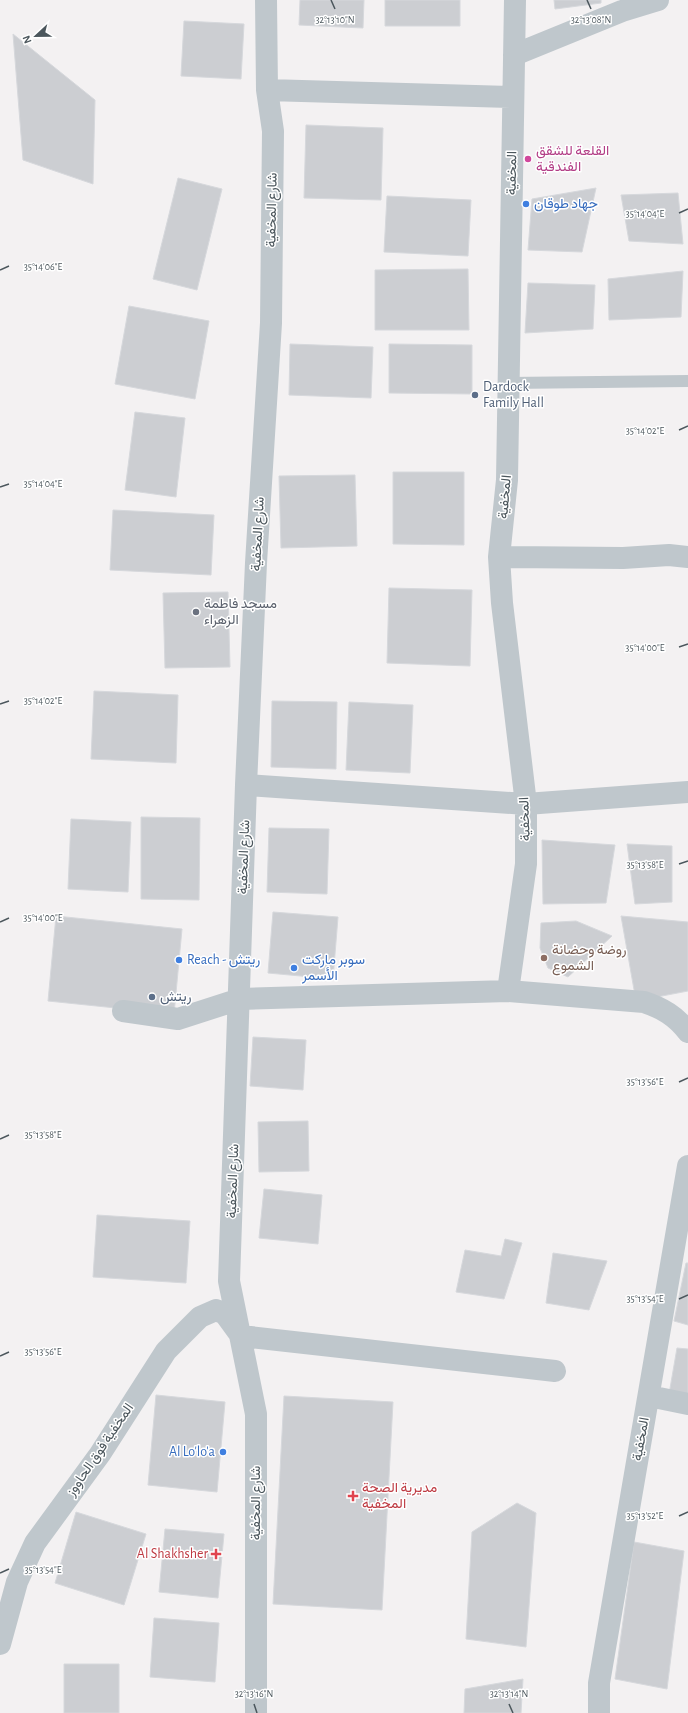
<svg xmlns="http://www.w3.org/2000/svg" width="688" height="1713" viewBox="0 0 688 1713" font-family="'Alegreya Sans',Vazirmatn,sans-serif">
<rect width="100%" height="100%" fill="#f3f1f2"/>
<path fill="#ccced2" stroke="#d6d8dc" d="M300,0H364L363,28L299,25Z
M385,0H460V26H385Z
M554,0H601V3L555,9Z
M184,21L244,24L241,79L181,76Z
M13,34L95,100L93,184L23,160Z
M306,125L383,128L381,200L304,198Z
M178,178L222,189L197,290L153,279Z
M596,188L582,252L528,250L532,199Z
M678,193L683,244L629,241L621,195Z
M387,196L471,200L468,256L384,252Z
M468,269L469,330H375V270Z
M683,271L681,317L609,320L608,279Z
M528,283L595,285L593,329L525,333Z
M129,306L209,321L195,399L115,384Z
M290,344L373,347L371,398L289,395Z
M389,344L472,345V394L389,393Z
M135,412L185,418L176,497L125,490Z
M393,472H464V545L393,544Z
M355,475L357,546L281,548L279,476Z
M113,510L214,515L211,575L110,570Z
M389,588L472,590L470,666L387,663Z
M228,592L230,667L165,668L163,593Z
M94,691L178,695L176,763L91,759Z
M272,701L337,702L336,769L271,767Z
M349,702L413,705L410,773L346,770Z
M141,817L200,818L199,900L141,899Z
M71,819L131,822L128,892L68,889Z
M269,828L329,829L327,894L267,892Z
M542,840L615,845L606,903L543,904Z
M627,844L672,846V902L635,904Z
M273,912L338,917L333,979L268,973Z
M56,916L182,929L174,1014L48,1001Z
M621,916L688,922V991L636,1001Z
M576,921L612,936L568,977L548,968L540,948L541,923Z
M253,1037L306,1040L303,1090L250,1086Z
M308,1121L309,1171L259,1172L258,1122Z
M264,1189L322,1195L318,1244L259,1238Z
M97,1215L190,1221L186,1283L93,1277Z
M505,1239L522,1243L504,1299L456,1292L465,1250L501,1256Z
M553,1253L607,1261L589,1310L546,1303Z
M686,1263H688V1325L674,1321Z
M677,1348L688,1349V1399L668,1400Z
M156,1395L225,1402L217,1492L148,1485Z
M284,1396L393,1402L382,1610L273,1604Z
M517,1503L536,1513L526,1647L466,1639L472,1532Z
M76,1512L146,1534L124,1605L55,1583Z
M165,1529L224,1534L218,1598L159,1592Z
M634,1542L684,1551L667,1689L615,1679Z
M154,1618L219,1623L215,1682L150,1677Z
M64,1664H119V1713H64Z
M523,1679L521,1713H464L465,1689Z"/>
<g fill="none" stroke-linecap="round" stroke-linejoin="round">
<path stroke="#bfc7cc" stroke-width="12" d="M508,383L688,381"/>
<path stroke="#bfc7cc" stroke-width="22" d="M514,55L622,11L658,0
M267,90L513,97
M499,557L623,558L669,555L688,557
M246,785L526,804L688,792
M508,991L526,864V804L502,603L499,557L507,480L515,0
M123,1011L178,1019L240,999L508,991L644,1002C662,1008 676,1016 688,1032
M649,1396L688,1404
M0,1644L17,1582L35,1543L100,1454L166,1351L200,1317L216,1310L225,1314L241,1336L555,1371
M256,1713V1414L229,1281L246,785L256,563L271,323L273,131L267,90L266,0
M599,1713V1683L688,1166"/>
</g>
<path fill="none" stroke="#4b565c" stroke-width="1.5" d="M331,0L335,9M587,0L591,9M679,213L688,209M0,270L9,266M679,430L688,426M0,487L9,484M679,647L688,644M0,704L9,701M679,864L688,861M0,922L9,918M679,1082L688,1078M0,1139L9,1135M679,1299L688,1295M0,1356L9,1352M679,1516L688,1512M0,1573L9,1569M254,1704L257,1713M509,1704L513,1713"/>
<circle fill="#d1479c" stroke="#fff" stroke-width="1.5" cx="528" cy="159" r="4"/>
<g fill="#3f7fe0" stroke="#fff" stroke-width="1.5">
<circle cx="526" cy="204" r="4"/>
<circle cx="179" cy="960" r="4"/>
<circle cx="294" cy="968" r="4"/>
<circle cx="223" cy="1452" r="4"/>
</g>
<g fill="#5c6f8a" stroke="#fff" stroke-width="1.5">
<circle cx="475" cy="395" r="4"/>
<circle cx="152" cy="997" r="4"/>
</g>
<circle fill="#6b7280" stroke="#fff" stroke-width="1.5" cx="196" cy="612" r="4"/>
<circle fill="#8d6e63" stroke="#fff" stroke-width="1.5" cx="544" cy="958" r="4"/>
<g fill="#e0444e" stroke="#fff" stroke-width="1.5">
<path d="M351 1490h4v4h4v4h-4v4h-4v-4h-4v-4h4z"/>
<path d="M214 1548h4v4h4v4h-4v4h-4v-4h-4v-4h4z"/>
</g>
<g text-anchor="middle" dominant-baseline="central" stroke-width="3" stroke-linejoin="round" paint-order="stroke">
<g font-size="14" fill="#b23c85" stroke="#fff" text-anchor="start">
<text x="536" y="151">القلعة للشقق<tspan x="536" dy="16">الفندقية</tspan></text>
</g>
<g font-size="14" fill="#4b565c" stroke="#fff">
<text transform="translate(512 173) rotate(-89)">المخفية</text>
<text transform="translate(272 210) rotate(-89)">شارع المخفية</text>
<text transform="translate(505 497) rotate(-85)">المخفية</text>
<text transform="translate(258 534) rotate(-87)">شارع المخفية</text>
<text transform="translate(525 819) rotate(-92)">المخفية</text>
<text transform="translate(244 857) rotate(-88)">شارع المخفية</text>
<text transform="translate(233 1181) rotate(-88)">شارع المخفية</text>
<text transform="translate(641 1439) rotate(-80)">المخفية</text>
<text transform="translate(100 1450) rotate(-56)">المخفية فوق الحاووز</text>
<text transform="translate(256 1503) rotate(-90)">شارع المخفية</text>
</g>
<g font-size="14" fill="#366cbe" stroke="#fff" text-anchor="start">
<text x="534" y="204">جهاد طوقان</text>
<text x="187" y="960">Reach - ريتش</text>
<text x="302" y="960">سوبر ماركت<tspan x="302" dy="16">الأسمر</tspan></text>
<text x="215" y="1452" text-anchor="end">Al Lo'lo'a</text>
</g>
<g font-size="14" fill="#4e5e75" stroke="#fff" text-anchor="start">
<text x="483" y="387">Dardock<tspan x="483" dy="16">Family Hall</tspan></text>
<text x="160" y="997">ريتش</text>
</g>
<g font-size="14" fill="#5b616d" stroke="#fff" text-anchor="start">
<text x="204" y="604">مسجد فاطمة<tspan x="204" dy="16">الزهراء</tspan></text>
</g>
<g font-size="14" fill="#785e54" stroke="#fff" text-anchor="start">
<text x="552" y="950">روضة وحضانة<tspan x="552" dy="16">الشموع</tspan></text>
</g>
<g font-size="14" fill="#be3a42" stroke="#fff" text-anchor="start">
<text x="362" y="1488">مديرية الصحة<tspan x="362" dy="16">المخفية</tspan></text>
<text x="208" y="1554" text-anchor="end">Al Shakhsher</text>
</g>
</g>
<g font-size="10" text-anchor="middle" fill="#4b565c" stroke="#fff" stroke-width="3" stroke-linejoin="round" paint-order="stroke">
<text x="335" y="23">32°13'10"N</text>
<text x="591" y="23">32°13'08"N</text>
<text x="645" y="217">35°14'04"E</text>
<text x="43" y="270">35°14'06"E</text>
<text x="645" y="434">35°14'02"E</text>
<text x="43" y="487">35°14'04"E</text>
<text x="645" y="651">35°14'00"E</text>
<text x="43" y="704">35°14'02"E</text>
<text x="645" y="868">35°13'58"E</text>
<text x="43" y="921">35°14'00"E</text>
<text x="645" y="1085">35°13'56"E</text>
<text x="43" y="1138">35°13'58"E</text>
<text x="645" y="1302">35°13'54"E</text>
<text x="43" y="1355">35°13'56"E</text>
<text x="645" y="1519">35°13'52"E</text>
<text x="43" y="1573">35°13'54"E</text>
<text x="254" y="1697">32°13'16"N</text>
<text x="509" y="1697">32°13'14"N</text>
</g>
<g transform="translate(36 36) rotate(248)" stroke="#ffffff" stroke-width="3" paint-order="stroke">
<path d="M0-3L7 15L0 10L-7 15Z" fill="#4b565c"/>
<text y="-6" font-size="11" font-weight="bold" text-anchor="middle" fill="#4b565c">N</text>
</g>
</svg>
